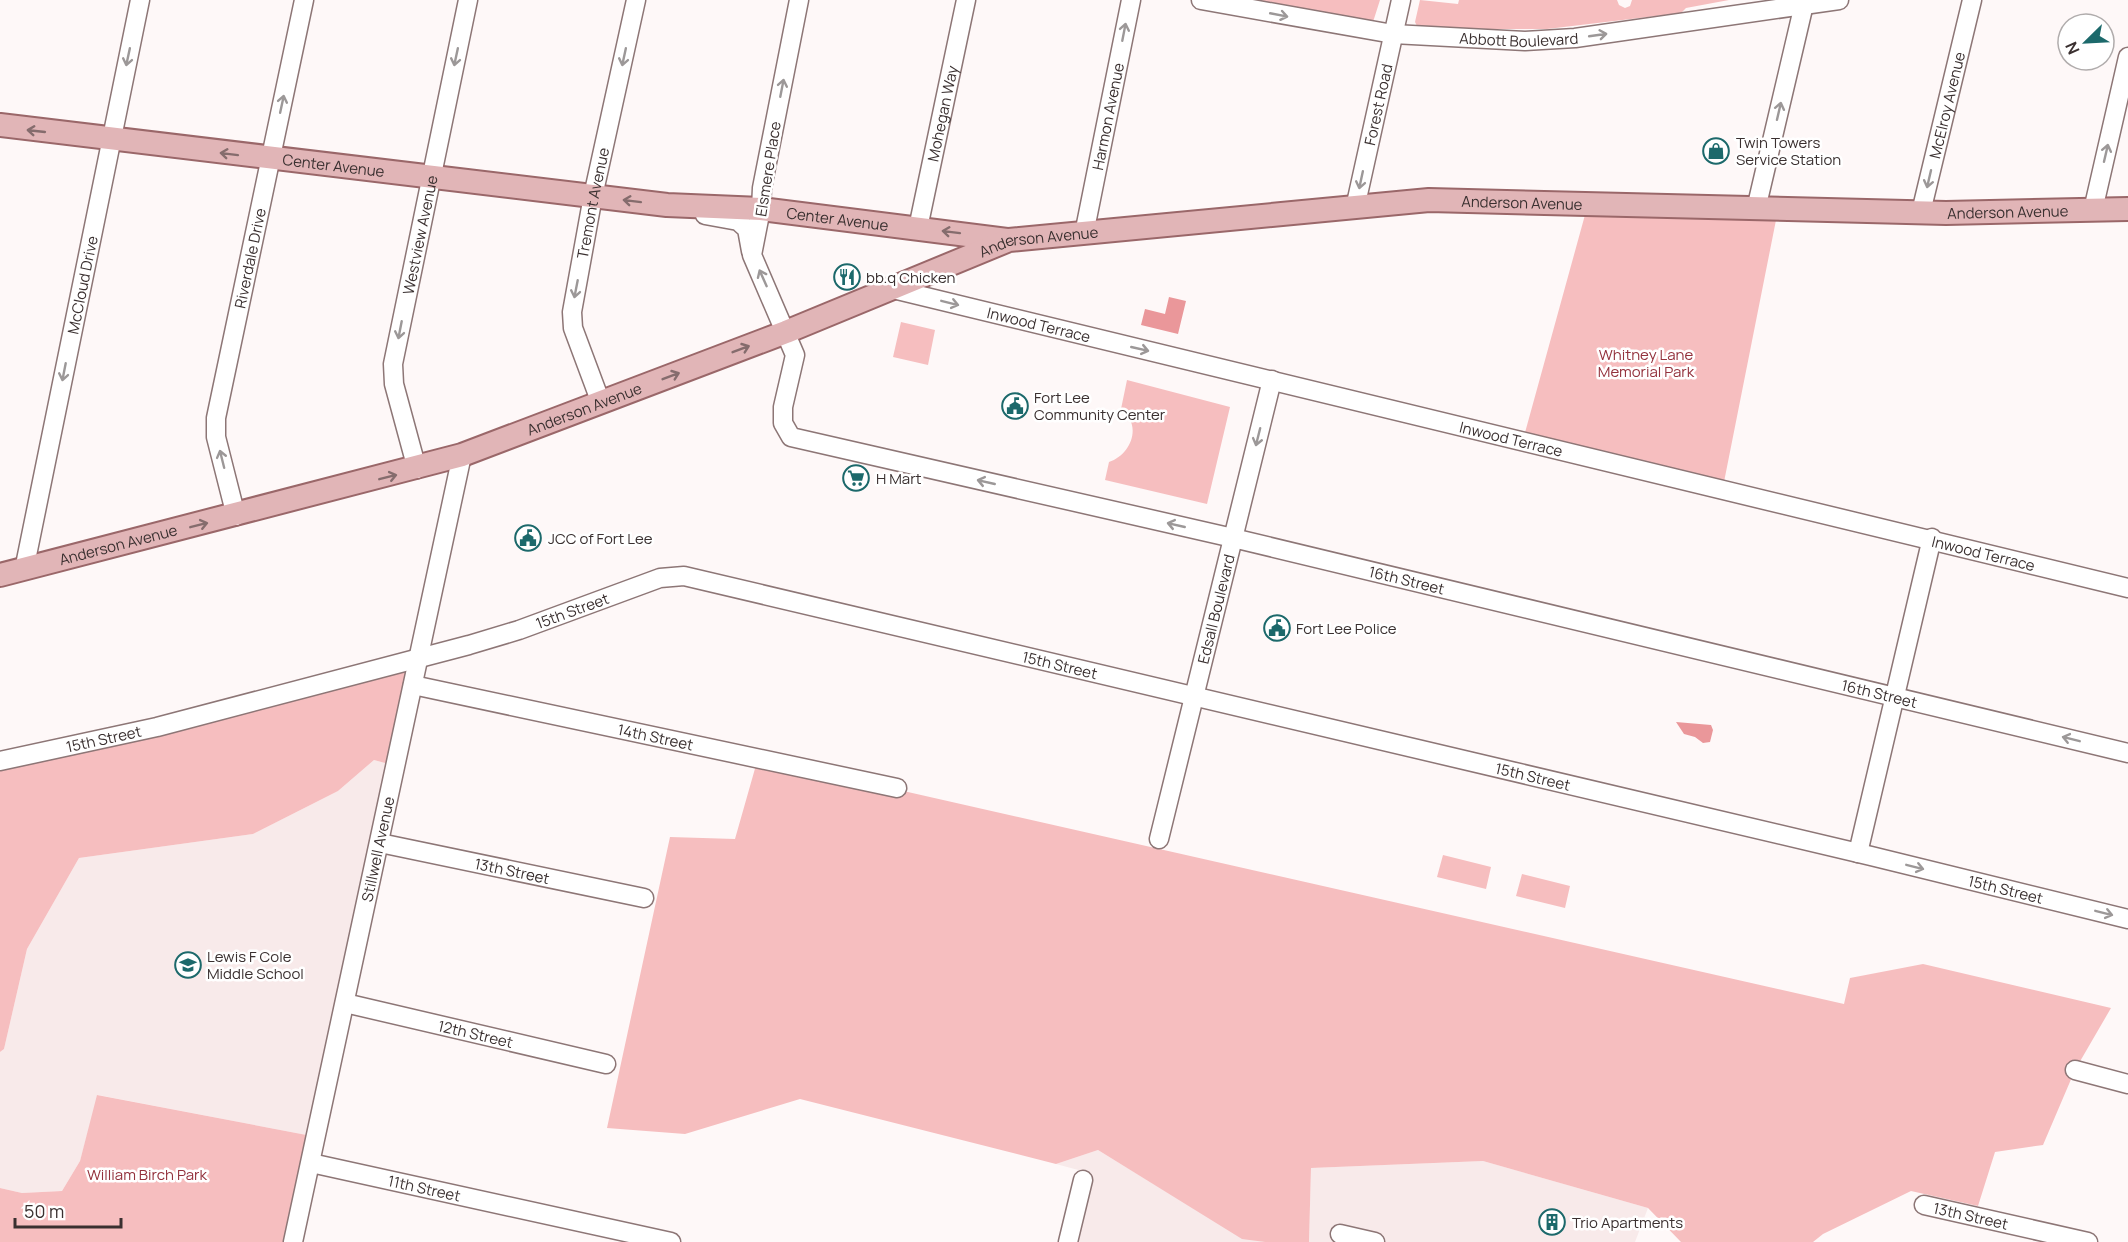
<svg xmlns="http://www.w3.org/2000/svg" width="2128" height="1242" viewBox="0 0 2128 1242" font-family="Manrope,sans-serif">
<rect width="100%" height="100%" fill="#fef8f8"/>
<path fill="#f8eaea" d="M374,760L396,766L317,1137L98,1095L80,1161L62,1191L22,1193L0,1188V1052L4,1049L27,949L79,858L253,834L338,791Z
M1098,1150L1242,1238L1265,1242H1066L1082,1171L1056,1164Z
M1483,1161L1648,1208L1635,1242H1309L1311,1168Z"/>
<path fill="#f6bebf" d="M1237,0H1380L1373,22Z
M1420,0L1458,4L1459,0H1617L1619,5L1625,8L1630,6L1632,0H1729L1686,8L1681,13L1547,29H1458L1417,26L1415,22Z
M1588,204L1778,210L1723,487L1523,440Z
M901,322L935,330L928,365L893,357Z
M1127,380L1230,407L1207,504L1105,480L1109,462C1131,455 1143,425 1121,409Z
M419,658L396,766L374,760L338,791L253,834L79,858L27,949L4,1049L0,1052V761Z
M758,758L1844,1004L1850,978L1923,964L2111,1008L2075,1070L2043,1145L1995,1152L1978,1206L1911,1191L1823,1234L1813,1242H1681L1648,1208L1483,1161L1311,1168L1309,1242H1265L1242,1239L1098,1150L1056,1164L800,1099L685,1134L607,1128L670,837L735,839Z
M1443,855L1491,867L1486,889L1437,877Z
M1522,874L1570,886L1565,908L1516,896Z
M97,1095L317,1137L293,1242H0V1188L22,1193L62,1191L80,1161Z"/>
<path fill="#ea979a" d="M1169,297L1186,301L1178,334L1141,325L1145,309L1165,314Z
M1676,722L1711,725L1713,730L1710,742L1703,743L1695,737L1684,734Z"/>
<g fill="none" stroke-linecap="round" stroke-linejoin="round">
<g stroke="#8d7676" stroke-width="21">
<g id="minor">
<path id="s1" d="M799,0L762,188L761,209L752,255L795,355L783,407V423L791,437L1233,538L2128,753"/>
<path id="s2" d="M1201,0L1393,34L1525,41L1575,38L1839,0"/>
<path id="s3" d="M1355,208L1401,0"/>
<path d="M1756,209L1805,0"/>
<path d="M2093,210L2128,57"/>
<path id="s4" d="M1921,212L1972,0"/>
<path d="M705,215L738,221L747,229L751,251"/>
<path id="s5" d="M918,228L966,0"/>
<path id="s6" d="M1084,234L1131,0"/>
<path id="s7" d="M893,289L2128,588"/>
<path id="s8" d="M601,403L573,328L572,312L593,196L636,0"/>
<path id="s9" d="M417,469L394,384L393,364L468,0"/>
<path id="s10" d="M236,516L216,437V418L304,0"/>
<path id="s11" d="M24,570L140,0"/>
<path id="s12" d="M413,685L897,788"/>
<path id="s13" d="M0,761L157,727L469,645L519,630L660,578L684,576L1871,856L2128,919"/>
<path id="s14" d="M1159,839L1272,380"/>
<path id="s15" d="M380,843L644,898"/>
<path d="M1858,853L1932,538"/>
<path id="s16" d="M345,1003L606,1064"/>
<path d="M2075,1070L2128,1084"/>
<path id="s17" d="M311,1163L671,1242"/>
<path id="s18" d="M1924,1205L2088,1242"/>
<path d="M1340,1234L1375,1242"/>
<path id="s19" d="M293,1242L462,455"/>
<path d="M1068,1242L1083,1180"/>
</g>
</g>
<g stroke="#9a6769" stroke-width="26">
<g id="major">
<path id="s20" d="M0,125L667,205L761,209L1007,240"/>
<path id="s21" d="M0,575L462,455L786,332L1009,240L1429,200L1946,213L2128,209"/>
</g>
</g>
<use href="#minor" stroke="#fff" stroke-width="18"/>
<use href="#major" stroke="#e1b5b7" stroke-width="22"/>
</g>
<defs><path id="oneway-shaft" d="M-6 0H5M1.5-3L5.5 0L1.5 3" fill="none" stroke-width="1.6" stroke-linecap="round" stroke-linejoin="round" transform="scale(1.5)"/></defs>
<g stroke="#9c9898">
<use href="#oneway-shaft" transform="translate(1279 15) rotate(11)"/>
<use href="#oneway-shaft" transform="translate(1124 32) rotate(-79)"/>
<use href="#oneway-shaft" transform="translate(1598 35) rotate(-8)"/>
<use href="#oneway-shaft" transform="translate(128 57) rotate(102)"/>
<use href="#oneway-shaft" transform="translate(456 57) rotate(102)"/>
<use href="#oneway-shaft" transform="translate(624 57) rotate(102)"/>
<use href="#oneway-shaft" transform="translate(782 88) rotate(-79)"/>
<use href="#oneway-shaft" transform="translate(282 104) rotate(-78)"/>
<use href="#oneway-shaft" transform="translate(1779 111) rotate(-77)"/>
<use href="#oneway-shaft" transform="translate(2106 153) rotate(-77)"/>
<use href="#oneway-shaft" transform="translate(1929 179) rotate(103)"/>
<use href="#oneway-shaft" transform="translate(1361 180) rotate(102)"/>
<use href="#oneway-shaft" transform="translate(763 278) rotate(-114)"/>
<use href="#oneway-shaft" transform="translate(576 289) rotate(101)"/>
<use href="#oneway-shaft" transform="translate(950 303) rotate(14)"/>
<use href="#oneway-shaft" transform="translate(400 330) rotate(101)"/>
<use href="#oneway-shaft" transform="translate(1140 349) rotate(13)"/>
<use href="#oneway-shaft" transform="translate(64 372) rotate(101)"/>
<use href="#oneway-shaft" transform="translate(1258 437) rotate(104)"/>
<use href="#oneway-shaft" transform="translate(222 459) rotate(-104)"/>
<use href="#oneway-shaft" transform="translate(986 482) rotate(-167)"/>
<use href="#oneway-shaft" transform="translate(1176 525) rotate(-167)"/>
<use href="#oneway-shaft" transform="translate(2071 739) rotate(-166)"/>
<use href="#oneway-shaft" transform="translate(1915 867) rotate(14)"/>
<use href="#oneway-shaft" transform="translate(2104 913) rotate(14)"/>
</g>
<g stroke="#856c6d">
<use href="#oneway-shaft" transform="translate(36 131) rotate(-174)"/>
<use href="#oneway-shaft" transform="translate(229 154) rotate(-173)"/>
<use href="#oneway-shaft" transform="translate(632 201) rotate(-173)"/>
<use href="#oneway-shaft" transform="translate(951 232) rotate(-173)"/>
<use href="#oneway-shaft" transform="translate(741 349) rotate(-21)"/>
<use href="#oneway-shaft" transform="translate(671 376) rotate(-21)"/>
<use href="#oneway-shaft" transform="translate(388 477) rotate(-14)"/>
<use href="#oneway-shaft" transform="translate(199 525) rotate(-14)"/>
</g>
<defs>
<g id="shop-ring" transform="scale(1.35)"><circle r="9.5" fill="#fff" stroke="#1c696b" stroke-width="1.5"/><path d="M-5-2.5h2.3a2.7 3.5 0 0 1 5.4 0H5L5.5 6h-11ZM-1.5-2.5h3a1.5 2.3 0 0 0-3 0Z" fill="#1c696b"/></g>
<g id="restaurant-ring" transform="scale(1.35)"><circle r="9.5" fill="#fff" stroke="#1c696b" stroke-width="1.5"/><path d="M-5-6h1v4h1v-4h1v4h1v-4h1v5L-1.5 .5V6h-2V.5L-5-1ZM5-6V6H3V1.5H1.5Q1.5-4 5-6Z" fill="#1c696b"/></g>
<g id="civic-ring" transform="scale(1.35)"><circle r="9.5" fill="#fff" stroke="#1c696b" stroke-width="1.5"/><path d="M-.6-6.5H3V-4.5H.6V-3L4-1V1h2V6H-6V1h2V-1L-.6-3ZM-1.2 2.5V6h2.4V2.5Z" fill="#1c696b"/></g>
<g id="supermarket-ring" transform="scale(1.35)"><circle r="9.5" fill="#fff" stroke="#1c696b" stroke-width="1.5"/><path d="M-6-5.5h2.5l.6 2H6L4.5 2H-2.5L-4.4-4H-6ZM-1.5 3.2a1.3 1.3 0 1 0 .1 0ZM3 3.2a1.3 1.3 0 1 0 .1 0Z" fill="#1c696b"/></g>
<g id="school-ring" transform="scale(1.35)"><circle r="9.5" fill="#fff" stroke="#1c696b" stroke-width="1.5"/><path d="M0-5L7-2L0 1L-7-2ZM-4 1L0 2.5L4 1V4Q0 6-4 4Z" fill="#1c696b"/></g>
<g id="building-ring" transform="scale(1.35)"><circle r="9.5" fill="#fff" stroke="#1c696b" stroke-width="1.5"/><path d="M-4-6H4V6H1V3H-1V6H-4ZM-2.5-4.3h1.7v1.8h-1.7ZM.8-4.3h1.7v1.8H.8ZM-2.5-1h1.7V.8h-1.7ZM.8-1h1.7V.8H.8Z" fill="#1c696b"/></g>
</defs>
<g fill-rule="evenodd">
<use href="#shop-ring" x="1716" y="151"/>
<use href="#restaurant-ring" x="847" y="277"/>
<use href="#civic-ring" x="1015" y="406"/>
<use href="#supermarket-ring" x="856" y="478"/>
<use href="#civic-ring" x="528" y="538"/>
<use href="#civic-ring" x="1277" y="628"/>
<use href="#school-ring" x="188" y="965"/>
<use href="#building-ring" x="1552" y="1222"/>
</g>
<g text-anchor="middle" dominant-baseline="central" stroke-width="5" stroke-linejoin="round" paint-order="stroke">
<g font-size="15" fill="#3a3030" stroke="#fff">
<text stroke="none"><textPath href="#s2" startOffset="321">Abbott Boulevard</textPath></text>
<text stroke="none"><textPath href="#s3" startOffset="106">Forest Road</textPath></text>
<text stroke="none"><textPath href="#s4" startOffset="110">McElroy Avenue</textPath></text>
<text stroke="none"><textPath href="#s5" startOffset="117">Mohegan Way</textPath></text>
<text stroke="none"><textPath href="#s6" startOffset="120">Harmon Avenue</textPath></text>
<text stroke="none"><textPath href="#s20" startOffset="336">Center Avenue</textPath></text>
<text transform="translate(768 169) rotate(-81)">Elsmere Place</text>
<text stroke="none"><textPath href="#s8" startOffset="207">Tremont Avenue</textPath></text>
<text stroke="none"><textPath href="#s21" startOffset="1580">Anderson Avenue</textPath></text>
<text stroke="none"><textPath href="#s21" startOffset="2066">Anderson Avenue</textPath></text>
<text stroke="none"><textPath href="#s20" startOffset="843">Center Avenue</textPath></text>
<text stroke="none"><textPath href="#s9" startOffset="240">Westview Avenue</textPath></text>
<text stroke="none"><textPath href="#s21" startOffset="1094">Anderson Avenue</textPath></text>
<text stroke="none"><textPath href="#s10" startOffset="264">Riverdale Drive</textPath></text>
<text stroke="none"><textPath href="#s11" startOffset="291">McCloud Drive</textPath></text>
<text stroke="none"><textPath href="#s7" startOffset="150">Inwood Terrace</textPath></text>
<text stroke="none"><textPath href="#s21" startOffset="608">Anderson Avenue</textPath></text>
<text stroke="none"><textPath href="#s7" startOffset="636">Inwood Terrace</textPath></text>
<text stroke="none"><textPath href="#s21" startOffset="122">Anderson Avenue</textPath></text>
<text stroke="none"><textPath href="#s7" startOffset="1122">Inwood Terrace</textPath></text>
<text stroke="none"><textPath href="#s1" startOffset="1086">16th Street</textPath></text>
<text stroke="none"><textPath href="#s13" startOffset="592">15th Street</textPath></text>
<text stroke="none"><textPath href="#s14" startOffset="237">Edsall Boulevard</textPath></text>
<text stroke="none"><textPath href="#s13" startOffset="1096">15th Street</textPath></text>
<text stroke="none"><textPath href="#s1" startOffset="1572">16th Street</textPath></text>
<text stroke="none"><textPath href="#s12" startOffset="248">14th Street</textPath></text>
<text stroke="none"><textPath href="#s13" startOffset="106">15th Street</textPath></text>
<text stroke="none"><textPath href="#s13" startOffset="1582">15th Street</textPath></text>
<text stroke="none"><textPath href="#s19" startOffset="402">Stillwell Avenue</textPath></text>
<text stroke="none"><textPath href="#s15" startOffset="135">13th Street</textPath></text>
<text stroke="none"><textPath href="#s13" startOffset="2068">15th Street</textPath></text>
<text stroke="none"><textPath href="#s16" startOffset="134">12th Street</textPath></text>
<text stroke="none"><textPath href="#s17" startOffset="116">11th Street</textPath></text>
<text stroke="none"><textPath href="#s18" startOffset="48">13th Street</textPath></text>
</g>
<g font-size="15" fill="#3a3030" stroke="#fff" text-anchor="start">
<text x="1736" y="142">Twin Towers<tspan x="1736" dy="17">Service Station</tspan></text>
<text x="866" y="277">bb.q Chicken</text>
<text x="1034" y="397">Fort Lee<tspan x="1034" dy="17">Community Center</tspan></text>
<text x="876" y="478">H Mart</text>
<text x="548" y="538">JCC of Fort Lee</text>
<text x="1296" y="628">Fort Lee Police</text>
<text x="207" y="956">Lewis F Cole<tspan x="207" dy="17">Middle School</tspan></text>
<text x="1572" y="1222">Trio Apartments</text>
</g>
<g font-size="15" fill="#93313c" stroke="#fff">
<text x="1646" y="354">Whitney Lane<tspan x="1646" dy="17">Memorial Park</tspan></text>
<text x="147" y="1174">William Birch Park</text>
</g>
</g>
<g transform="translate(2086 42) rotate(246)"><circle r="28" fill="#ffffff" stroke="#b0acac" stroke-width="1.5"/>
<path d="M0-4.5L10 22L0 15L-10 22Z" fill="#1c696b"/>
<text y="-9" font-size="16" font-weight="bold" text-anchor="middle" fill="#3a3030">N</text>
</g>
<path d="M15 1218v9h106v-9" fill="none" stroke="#3a3030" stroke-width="3"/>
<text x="24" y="1218" font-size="18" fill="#3a3030" stroke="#ffffff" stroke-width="4.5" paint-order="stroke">50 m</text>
</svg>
